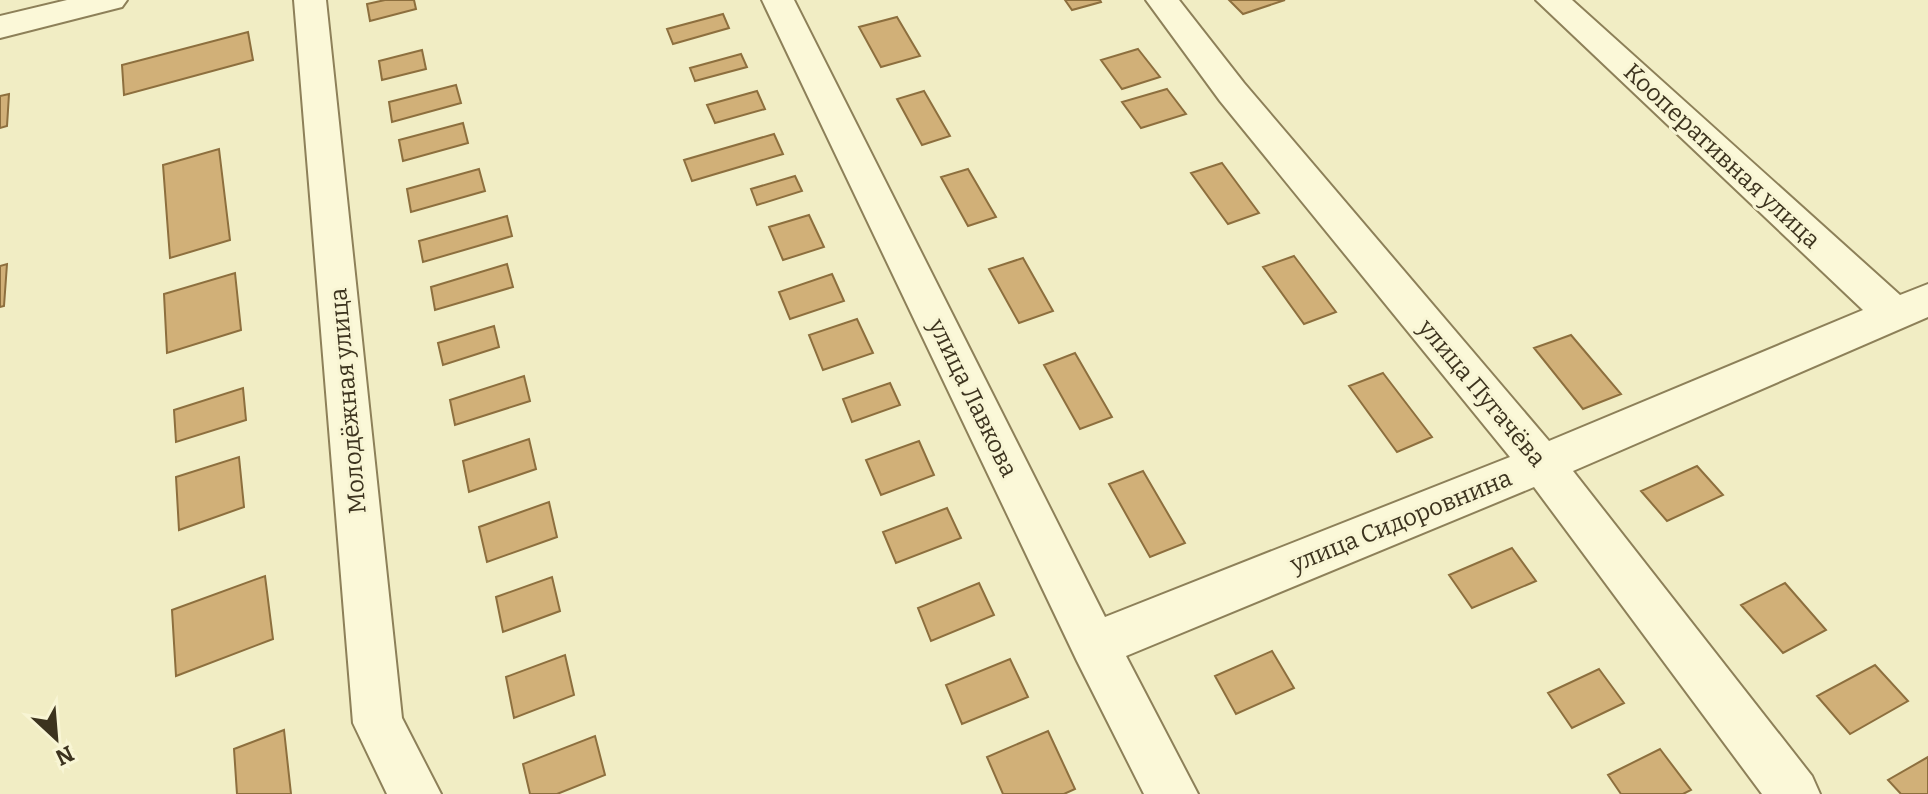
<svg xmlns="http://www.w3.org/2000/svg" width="1928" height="794" viewBox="0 0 1928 794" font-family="Bitter,serif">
<rect width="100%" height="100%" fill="#f1edc4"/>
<path fill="#d1b078" stroke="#8d6f3e" stroke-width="2" d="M385,0H414L416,9L370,21L367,4Z
M1065,0H1100L1101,2L1072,10Z
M1229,0H1285L1243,14Z
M723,14L729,28L673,44L667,29Z
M897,17L920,56L881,67L859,27Z
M248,32L253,60L124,95L122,65Z
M1138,49L1160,77L1122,89L1101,60Z
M422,50L426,69L382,80L379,61Z
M741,54L747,67L695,81L690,68Z
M456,85L461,103L392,122L389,102Z
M1167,89L1186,114L1141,128L1122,102Z
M757,91L765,109L715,123L707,105Z
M924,91L950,136L922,145L897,99Z
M9,94L7,126L0,128V96Z
M463,123L468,143L403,161L399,140Z
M774,134L783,154L692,181L684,160Z
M219,149L230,240L170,258L163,165Z
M1222,163L1259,213L1228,224L1191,173Z
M479,169L485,191L411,212L407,189Z
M968,169L996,217L968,226L941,177Z
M795,176L802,191L757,205L751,189Z
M809,215L824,247L783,260L769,227Z
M507,216L512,236L423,262L419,241Z
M1294,256L1336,312L1304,324L1263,267Z
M1023,258L1053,311L1019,323L989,269Z
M7,264L4,306L0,307V266Z
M507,264L513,287L435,310L431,287Z
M235,273L241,330L167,353L164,294Z
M832,274L844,301L790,319L779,292Z
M857,319L873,353L823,370L809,335Z
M494,326L499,347L443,365L438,343Z
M1571,335L1621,394L1583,409L1534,348Z
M1075,353L1112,417L1080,429L1044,365Z
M1383,373L1432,437L1397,452L1349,386Z
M524,376L530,401L455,425L450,400Z
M890,383L900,405L852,422L843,399Z
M243,388L246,420L176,442L174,410Z
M529,439L536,469L469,492L463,461Z
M919,441L934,475L881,495L866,460Z
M239,457L244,507L179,530L176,477Z
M1697,466L1723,495L1667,521L1641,491Z
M1143,471L1185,543L1150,557L1109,484Z
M549,502L557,537L487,562L479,527Z
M947,508L961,538L896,563L883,532Z
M1512,548L1536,581L1472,608L1449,575Z
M265,576L273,639L176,676L172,610Z
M552,577L560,611L503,632L496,597Z
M979,583L994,615L931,641L918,608Z
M1785,583L1826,630L1783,653L1741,605Z
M1272,651L1294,688L1236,714L1215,676Z
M565,655L574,695L514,718L506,677Z
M1010,659L1028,697L962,724L946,685Z
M1875,665L1908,701L1850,734L1817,696Z
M1599,669L1624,703L1572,728L1548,693Z
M284,730L291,794H237L234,749Z
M1048,731L1075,789L1064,794H1003L987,757Z
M595,736L605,775L557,794H530L523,764Z
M1660,749L1691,790L1683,794H1621L1608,775Z
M1928,757V794H1901L1888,780Z"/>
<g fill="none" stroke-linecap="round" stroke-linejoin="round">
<g stroke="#8d8059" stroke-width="4">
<path id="minor" d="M67,0H127L122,7L0,38V16Z
M294,0H326L402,718L441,794H387L353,723Z
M762,0H794L1105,617L1510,457L1220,101L1146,0H1179L1244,83L1549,441L1863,310L1536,0H1572L1900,295L1928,284V317L1573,471L1812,776L1820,794H1762L1534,487L1126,656L1198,794H1144L1077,661Z"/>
</g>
<use href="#minor" fill="#fbf8d8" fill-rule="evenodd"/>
</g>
<g text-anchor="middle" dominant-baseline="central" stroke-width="6" stroke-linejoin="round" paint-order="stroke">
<g font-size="24" fill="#3c331e" stroke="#f8f5d4">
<text transform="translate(1722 156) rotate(43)">Кооперативная улица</text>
<text transform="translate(1482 393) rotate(50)">улица Пугачёва</text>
<text transform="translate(973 398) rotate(64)">улица Лавкова</text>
<text transform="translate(348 401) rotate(-95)">Молодёжная улица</text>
<text transform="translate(1401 521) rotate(-22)">улица Сидоровнина</text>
</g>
</g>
<g transform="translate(56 738) rotate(154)" stroke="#f8f5d4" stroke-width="6" paint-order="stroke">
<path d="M0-6L14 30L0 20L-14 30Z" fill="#3c331e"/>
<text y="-12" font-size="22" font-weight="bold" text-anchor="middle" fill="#3c331e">N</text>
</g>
</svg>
